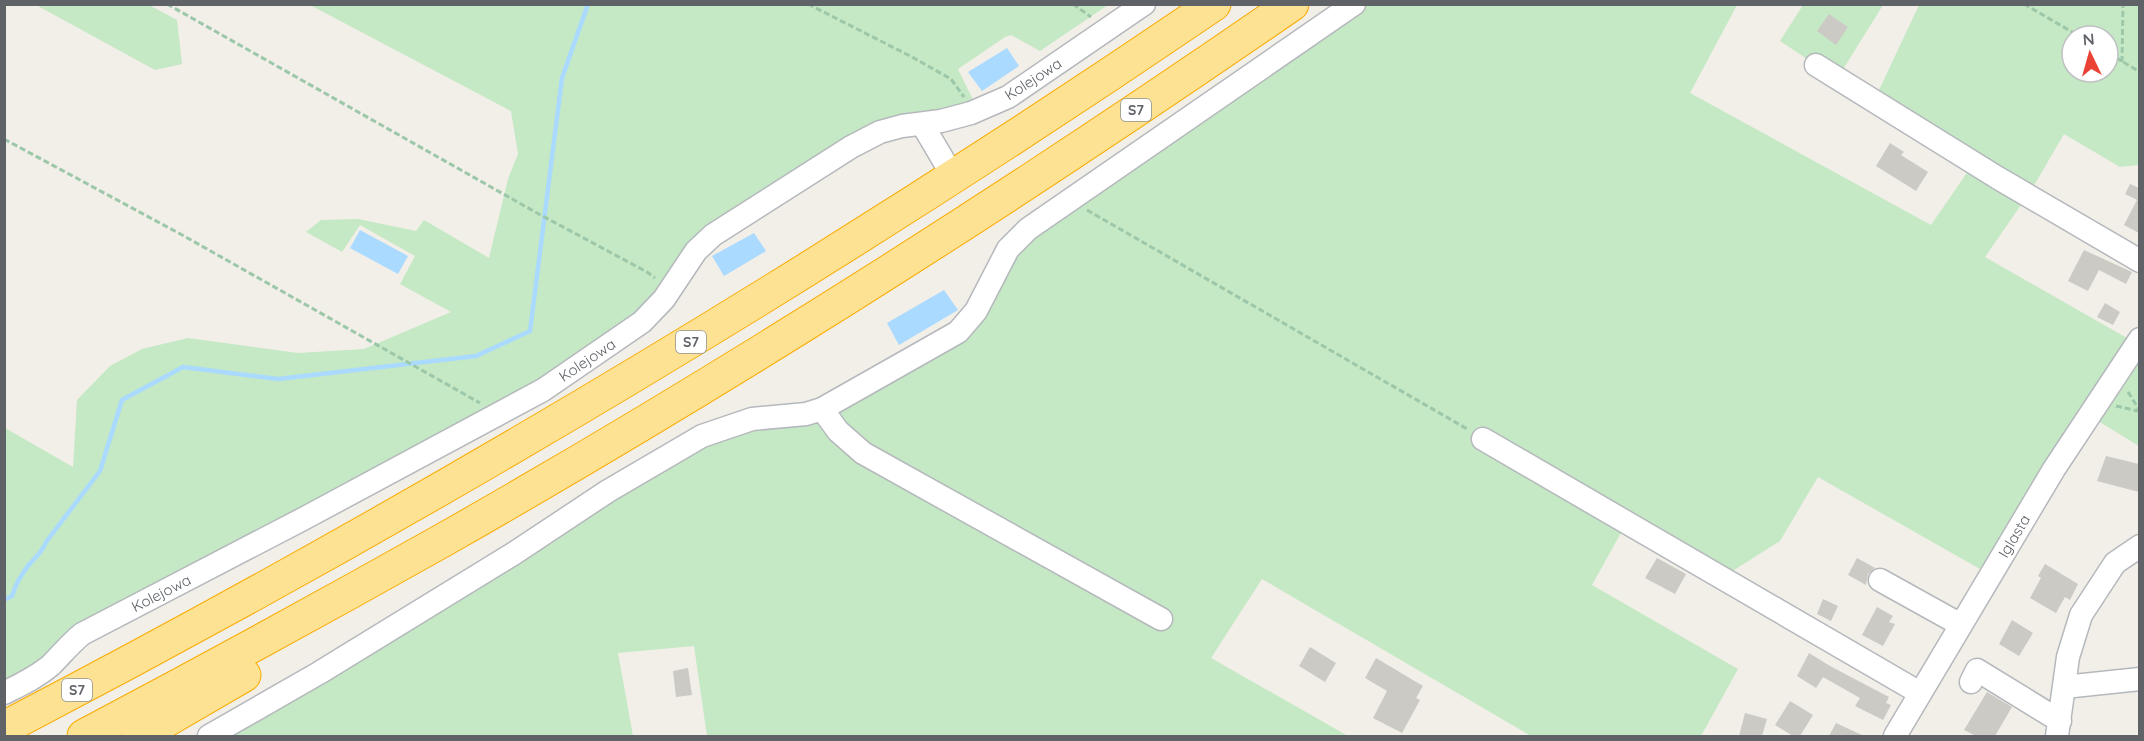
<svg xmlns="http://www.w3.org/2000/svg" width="2144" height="741" viewBox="0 0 2144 741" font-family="Quicksand,sans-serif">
<rect width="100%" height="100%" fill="#f1efe8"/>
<path fill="#c5e8c5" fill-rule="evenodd" d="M36,5H149L177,20L182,64L155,70Z
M310,5H1108L1040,51L1011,35L1005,37L958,69L975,104L805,170L604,346L5,686V428L73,467L77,400L110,366L142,349L188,338L298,353L364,349L451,312L400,284L415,256L360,225L342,252L306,232L321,220L358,219L416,231L424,220L489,258L508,179L518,154L511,111Z
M1365,5H1737L1690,93L1931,225L1971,167L1872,105L1919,5H2139V165L2120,167L2064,134L2032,189L1985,257L2134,342L2051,468L1980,569L1818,477L1780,541L1723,577L1627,522L1592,585L1738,669L1701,736H1531L1262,579L1211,658L1348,736H707L694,646L618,653L633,736H223L706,440L793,421L968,330L1022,244ZM2072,36H2108V72H2072Z
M1803,5H1883L1837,79L1780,41Z
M2139,353V446L2093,418Z"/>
<path fill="#aadaff" d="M1007,48L1019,66L982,91L968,72Z
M360,230L408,256L398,274L350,248Z
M754,233L766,251L724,276L712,256Z
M944,290L958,310L899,345L887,323Z"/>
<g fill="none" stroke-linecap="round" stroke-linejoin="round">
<path stroke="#aadaff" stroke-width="4.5" d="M4,600L12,596C15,586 21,575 28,566C35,557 42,553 46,542L100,471L122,400L183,367L278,379L476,356L530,331L562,78L588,4"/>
</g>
<path fill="#cccac5" d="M1829,14L1848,27L1836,45L1817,31Z
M1890,143L1904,152L1901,155L1928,172L1916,191L1876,166Z
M2130,184L2139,188V233L2124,225L2137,200L2125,194Z
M2084,250L2132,272L2126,284L2099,270L2088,291L2068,281Z
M2105,303L2120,312L2113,325L2097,317Z
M2106,456L2139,464V492L2097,481Z
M1657,558L1686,574L1675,594L1645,578Z
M1857,558L1875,568L1868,574L1866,585L1848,575Z
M2045,564L2078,584L2070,600L2065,597L2056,613L2030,598L2041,578L2038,576Z
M1823,599L1838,606L1831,621L1817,614Z
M1877,607L1893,616L1889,622L1895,624L1883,646L1862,635Z
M2012,620L2033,633L2019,656L1999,644Z
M1310,647L1336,663L1325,682L1299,666Z
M1809,653L1830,666L1889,697L1886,703L1891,705L1883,720L1855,706L1860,698L1823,677L1816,688L1797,676Z
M1376,658L1423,686L1416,698L1420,700L1402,733L1373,718L1387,691L1365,678Z
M688,668L692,695L676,697L673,671Z
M1987,692L2012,707L1995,736H1976L1964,730Z
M1790,701L1813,715L1800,736H1793L1775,725Z
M1745,713L1767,719L1762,736H1739Z
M1836,723L1864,736H1829Z"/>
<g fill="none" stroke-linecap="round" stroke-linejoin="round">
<g stroke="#b5b8bc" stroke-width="25">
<path id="minor" d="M1816,65L1998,178L2140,261
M924,123L925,129L954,178
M822,409L838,431L863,453L1161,619
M1483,439L1920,693
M1880,580L1961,625
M1971,682L1977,670L2060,721
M2064,687L2140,679
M4,693C20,685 37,677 51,665C61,655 70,644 82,634L303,519L543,390L642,322L664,299L696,251L713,235L851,147L880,132L902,126L941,121L971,113L1008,97L1144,4
M209,736L319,673L513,554L608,491L702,436L752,419L806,414L822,409L958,332L976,311L1008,249L1028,229L1354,4
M1895,736L2054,469L2140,339
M2057,736L2068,657L2081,615L2115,563L2140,546"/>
</g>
<g stroke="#f9ab00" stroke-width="35">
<path id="highway" d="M4,728C422,510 825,269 1214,4
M84,736C205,672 326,606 445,539C735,374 1017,194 1292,4
M139,736L244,675"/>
</g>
<path stroke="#9cc7a9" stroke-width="3" stroke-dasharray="6 3" stroke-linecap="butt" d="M167,4L537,213L647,272L655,278
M808,4L912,57L951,79L964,97
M1073,4L1091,17
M2024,4L2079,36
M2108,53L2140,72
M2122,62L2123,4
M4,139L184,236L480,403
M1087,210L1469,430
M2128,392L2140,411
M2116,406L2138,411"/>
<use href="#minor" stroke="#fff" stroke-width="22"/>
<use href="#highway" stroke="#fde293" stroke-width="33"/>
</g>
<g text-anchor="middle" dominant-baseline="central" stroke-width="5" stroke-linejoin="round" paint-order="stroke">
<g fill="#fff" stroke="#8f9295" stroke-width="1.5">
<rect x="1121" y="99" width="30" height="22" rx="4.5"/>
<rect x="676" y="331" width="30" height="22" rx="4.5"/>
<rect x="62" y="679" width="30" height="22" rx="4.5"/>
</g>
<g font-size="14" font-weight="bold" fill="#5f6368">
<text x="1136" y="110">S7</text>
<text x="691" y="342">S7</text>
<text x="77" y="690">S7</text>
</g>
<g font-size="15" fill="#5f6368" stroke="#fff">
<text transform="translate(1033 79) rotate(-33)">Kolejowa</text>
<text transform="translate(587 360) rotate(-34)">Kolejowa</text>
<text transform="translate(2014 536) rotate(-59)">Iglasta</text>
<text transform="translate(161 593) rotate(-27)">Kolejowa</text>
</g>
</g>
<rect width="2144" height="741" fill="none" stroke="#5f6368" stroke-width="12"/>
<g transform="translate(2090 54) rotate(355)"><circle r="28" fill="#ffffff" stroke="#bfc1c3" stroke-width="1.5"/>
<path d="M0-4.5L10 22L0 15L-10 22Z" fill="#ea4335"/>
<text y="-9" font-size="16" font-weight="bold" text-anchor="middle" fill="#5f6368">N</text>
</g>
</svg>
